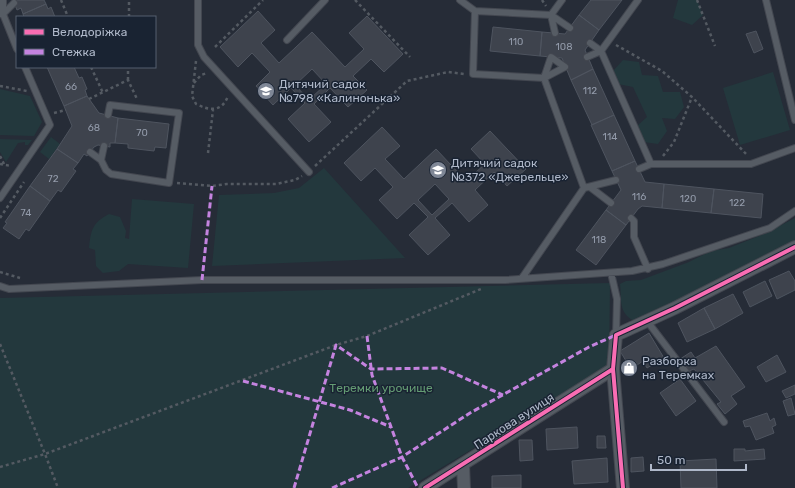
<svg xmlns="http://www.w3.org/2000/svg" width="795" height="488" viewBox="0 0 795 488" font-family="Rubik,sans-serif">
<rect width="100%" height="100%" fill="#262c37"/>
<path fill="#23383d" d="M678,0H697L703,15L692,25L673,18Z
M623,60L639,62L642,75L658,76L663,92H680L684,107L675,119L662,118L667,131L658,144L644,142L637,126L647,117L633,87L618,84L613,71Z
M773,72L790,130L740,145L723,88Z
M0,89L30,96L42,122L34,136L0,135Z
M51,137L60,144L49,159L40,152Z
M0,139L32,140L28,145H25V142L18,143L6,162L0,152Z
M324,168L405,258L212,266L219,195L274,193L299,188Z
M132,199L194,204L188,268L128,264L119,271L103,273L96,266L95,250L89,248C91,230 92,223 109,214L120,217L126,231L125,238L129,239Z
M795,218V243L634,321C618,312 622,301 620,284L626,281L641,280L689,262L711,251L729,248L764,234Z
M610,283L609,366L408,488H0V298Z"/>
<path fill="#3e434d" stroke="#4e545f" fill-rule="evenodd" d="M13,0H44L46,4L23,14L21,8L17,10Z
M591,0H622L599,30L579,15Z
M46,4L48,9L51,7L55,17H24L23,14Z
M258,11L275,30L261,43L279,63L312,32L345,67L364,49L349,33L367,16L403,54L384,72L371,59L353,76L367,90L348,107L330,88L314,104L331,122L309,142L288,119L305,103L291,88L273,105L256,86L270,72L252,53L238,67L220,47ZM312,69L326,84L309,100L295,85Z
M579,15L599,30L585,50L593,69L571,80L562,58L540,56L542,32L565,34Z
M493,27L542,32L540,56L490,51Z
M756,31L763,49L754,53L746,34Z
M47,67H74L79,78L82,77L87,89L85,90L87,96L64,106Z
M593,69L614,115L592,125L571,80Z
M87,96L99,113L118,118L115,143H110V147L98,145L94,147L87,156L84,154L78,163L57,149L72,126L64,106Z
M614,115L635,161L612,171L591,125Z
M118,118L169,124L166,148L155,147L154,151L128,148V144L115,143Z
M382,127L400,146L385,159L404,179L436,149L466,181L485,164L471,149L490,131L526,169L507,186L494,172L475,190L488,205L469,222L452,203L435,218L450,235L428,255L409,235L428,217L414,203L397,219L379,200L393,187L375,168L361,181L344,163ZM435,184L449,199L432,215L418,200Z
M57,149L78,163L73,169L76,171L61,192L58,190L50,201L30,186Z
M635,161L645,182L664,184L662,208L642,206L638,209L626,225L606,210L621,190L612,171Z
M664,184L714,189L711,213L662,208Z
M30,186L50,201L29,231L26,229L19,239L3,228L7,223L5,222Z
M714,189L763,194L761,218L711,213Z
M606,210L626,225L596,265L576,250Z
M789,271L795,281V290L777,299L769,280Z
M765,281L772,296L750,307L743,292Z
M733,294L743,313L715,329L704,308Z
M704,308L715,329L687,342L678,323Z
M649,333L664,358L647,368L643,361L631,369L620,351Z
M716,346L745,387L731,396L737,404L725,414L717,404L721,402L694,369L689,371L680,359L691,352L695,358Z
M777,355L786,372L766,382L757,367Z
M680,379L696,401L676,416L660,393Z
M795,385V394L786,398L782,391Z
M791,398L795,414L788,416L783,401Z
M767,413L770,421L774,418L776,425L772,427L774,433L756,440L750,426L745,427L743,421Z
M577,427L578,448L547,450L546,429Z
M597,436H605L606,448H597Z
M519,440H532L533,460L520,461Z
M734,449H745V451L764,449L765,459L734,461Z
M643,457L644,471L631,472V458Z
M607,458L608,482L574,484L572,461Z
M716,459L717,488H681L680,461Z
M521,475V488H492V476Z"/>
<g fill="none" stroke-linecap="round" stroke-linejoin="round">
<g stroke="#434750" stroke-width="8">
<path id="service" d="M3,0V14L14,3
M198,0V45L204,57L309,172
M460,0L475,11
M638,0L601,51L651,164H751L795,148
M766,0L795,120
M0,14H3L17,49
M551,15L570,28
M551,15L555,33
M287,40L325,0
M590,43L601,51
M587,57L601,51
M544,78L551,57L565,67
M544,78L565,67
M90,152L101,160L106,170L111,174L169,183L179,113L110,105L108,115
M101,160L104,146
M639,169L651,164
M590,187L611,203
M584,188L616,180
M0,198L50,125L25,67
M631,218L634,221V237L648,269
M611,273L617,299L616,335
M522,278L584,188L544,78L473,74L475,11L551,15L562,0
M0,286L9,289L202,280H505L632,271L663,264L770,228L795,211
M647,321L724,422"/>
</g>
<g stroke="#434750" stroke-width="14">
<path id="minor" d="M463,465L464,488
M425,488L613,369
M623,488L613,369L616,335L675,308L795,247"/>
</g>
<path stroke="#545a62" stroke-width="2.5" stroke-dasharray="3 3" stroke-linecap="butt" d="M61,0L68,17
M355,0L410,57
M542,0L546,6
M697,0L715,46
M129,17V0
M616,45L662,71L692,97L747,155
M215,47L263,0
M196,61L192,96L196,104C210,111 222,112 228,96
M91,67L103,93
M128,80V67
M194,83L201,75L207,73
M0,86L27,91
M89,99L128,80L137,99
M54,113L66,110
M208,153L213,110
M0,156L4,164
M663,156L674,142L692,97
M0,164L11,166
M315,166L407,81L448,72L464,74
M177,183L212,186L227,184H276L295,180L302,176
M0,218L24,182
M0,272L20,278
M0,344L45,454L336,345L367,336L481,289
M0,467L45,454L58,488"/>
<use href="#service" stroke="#565c64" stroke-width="6"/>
<use href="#minor" stroke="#565c64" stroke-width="12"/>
<path stroke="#c483df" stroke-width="3" stroke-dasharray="6 3" stroke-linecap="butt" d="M202,280L212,186
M367,336L372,375L402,457L418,488
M243,381L350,410L391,427
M294,488L336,345L371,369L442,368L503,395
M332,488L402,457L470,413L589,347L616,335"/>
<g stroke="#192332" stroke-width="6">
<path id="cycleway" d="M425,488L613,369
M623,488L613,369L616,335L675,308L795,247"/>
</g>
<use href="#cycleway" stroke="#f96db3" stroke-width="4"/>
</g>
<defs>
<g id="school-disc" transform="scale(0.9)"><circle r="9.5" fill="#7f8796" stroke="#192332"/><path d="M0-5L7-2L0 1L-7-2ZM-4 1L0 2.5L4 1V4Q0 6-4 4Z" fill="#fff"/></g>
<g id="shop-disc" transform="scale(0.9)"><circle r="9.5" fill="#7f8796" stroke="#192332"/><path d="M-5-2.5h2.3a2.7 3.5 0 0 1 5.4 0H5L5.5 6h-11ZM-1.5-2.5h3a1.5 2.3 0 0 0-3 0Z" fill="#fff"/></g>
</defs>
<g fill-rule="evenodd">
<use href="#school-disc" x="266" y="91"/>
<use href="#school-disc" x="438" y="170"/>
<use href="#shop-disc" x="629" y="368"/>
</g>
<g text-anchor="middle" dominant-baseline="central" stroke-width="3" stroke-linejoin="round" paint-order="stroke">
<g font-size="10" fill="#939baa">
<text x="516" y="42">110</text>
<text x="564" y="47">108</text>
<text x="71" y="87">66</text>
<text x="590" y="91">112</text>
<text x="94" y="128">68</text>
<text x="142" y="133">70</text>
<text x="610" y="137">114</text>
<text x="53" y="179">72</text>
<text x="639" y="197">116</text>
<text x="688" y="199">120</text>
<text x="737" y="203">122</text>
<text x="26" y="213">74</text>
<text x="599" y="240">118</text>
</g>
<g font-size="12" fill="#afb8c9" stroke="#192332" text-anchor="start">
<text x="279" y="84">Дитячий садок<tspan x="279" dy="14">№798 «Калинонька»</tspan></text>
<text x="451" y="163">Дитячий садок<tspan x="451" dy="14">№372 «Джерельце»</tspan></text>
<text x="642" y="361">Разборка<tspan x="642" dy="14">на Теремках</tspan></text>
</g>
<g font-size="12" fill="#649c73" stroke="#192332">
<text x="381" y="388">Теремки урочище</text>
</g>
<g font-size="12" fill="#afb8c9" stroke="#192332">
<text transform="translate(514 421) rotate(-33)">Паркова вулиця</text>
</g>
</g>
<rect x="16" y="16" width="140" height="52" fill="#192332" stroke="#555f6e"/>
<rect x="24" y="29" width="20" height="6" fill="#f96db3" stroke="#555f6e"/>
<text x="52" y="36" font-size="12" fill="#afb8c9">Велодоріжка</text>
<rect x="24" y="49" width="20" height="6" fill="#c483df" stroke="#555f6e"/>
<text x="52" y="56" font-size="12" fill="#afb8c9">Стежка</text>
<path d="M651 464v6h95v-6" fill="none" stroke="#afb8c9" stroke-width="2"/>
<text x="657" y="464" font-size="12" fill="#afb8c9" stroke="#192332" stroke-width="3" paint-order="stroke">50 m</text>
</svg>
